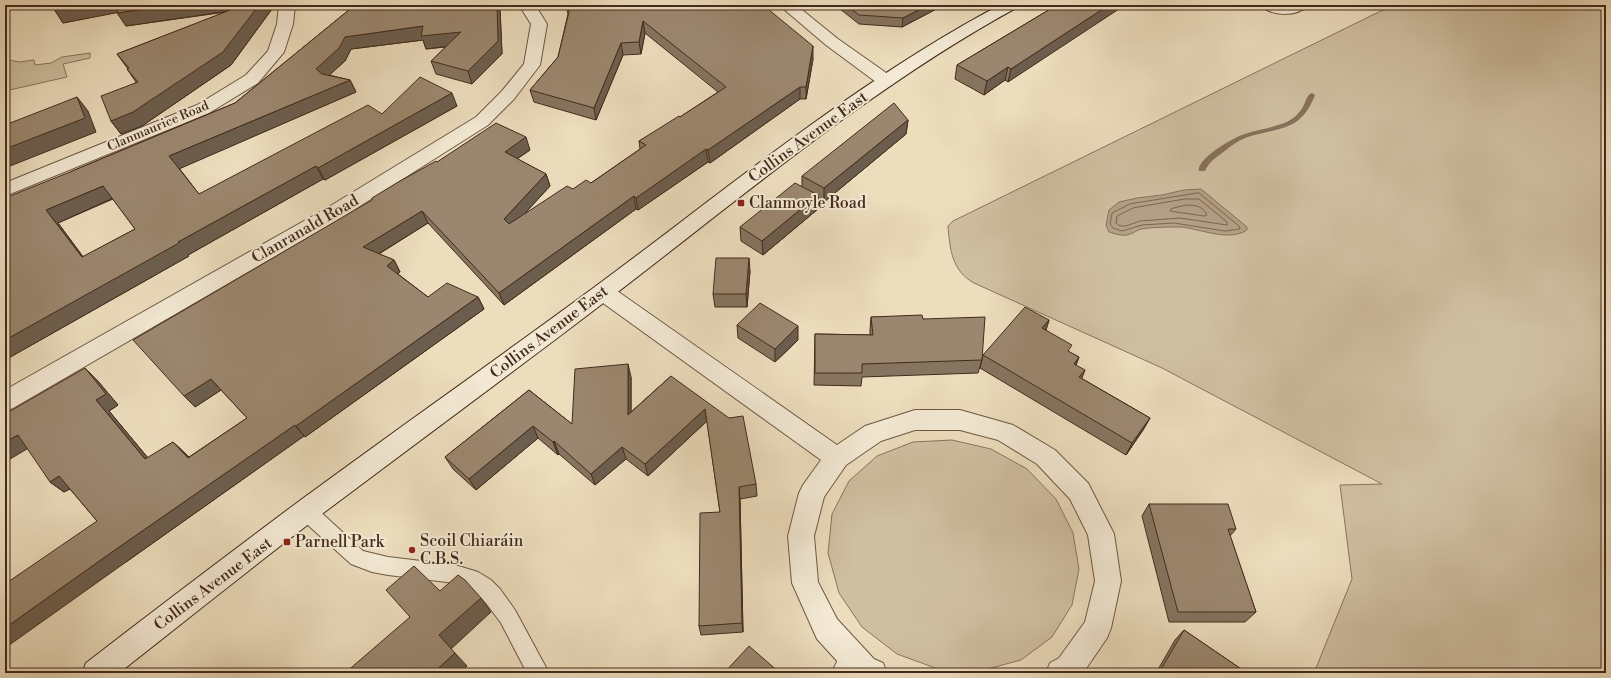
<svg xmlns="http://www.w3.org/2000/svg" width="1611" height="678" viewBox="0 0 1611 678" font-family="'Libre Bodoni',serif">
<rect width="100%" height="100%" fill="#ecddbd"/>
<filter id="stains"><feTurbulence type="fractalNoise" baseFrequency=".005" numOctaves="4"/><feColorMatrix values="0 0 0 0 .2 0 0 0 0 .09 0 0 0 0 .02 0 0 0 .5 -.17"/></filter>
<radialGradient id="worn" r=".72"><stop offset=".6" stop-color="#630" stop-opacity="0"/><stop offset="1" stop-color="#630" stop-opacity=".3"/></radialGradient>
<path fill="#cfbfa1" stroke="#8a745e" d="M1393,5H1606V673H1314L1352,579L1340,485L1382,484L1162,368L974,283C952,271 950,250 948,226L953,221Z
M90,53V58L63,64L67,77L5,91V59L19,62L34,60L35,65L51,63L62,57Z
M952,440L991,449L1027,469L1056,499L1073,533L1079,569L1072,605L1052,637L1021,660L980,671L938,669L897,654L862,627L839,593L828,553L832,514L849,481L877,456L913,442Z"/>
<path fill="#b3a086" stroke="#87715b" d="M1201,189L1247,227V230C1229,242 1201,229 1181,227C1169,227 1153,227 1141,229C1137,230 1134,233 1130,234C1123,237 1116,234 1109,232L1106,225L1109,210L1119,202L1137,198L1162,195L1184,190Z"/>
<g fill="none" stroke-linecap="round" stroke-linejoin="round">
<path stroke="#7c6550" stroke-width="1" d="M1199,193L1239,226L1240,229L1225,231L1174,223L1142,225L1122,231L1113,228L1110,224L1112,213L1130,204Z
M1185,199H1199L1227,222V225L1180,218L1140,221L1126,226H1120L1116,223L1117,216L1133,208Z
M1186,205C1195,205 1203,206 1207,215L1204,216L1170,211L1171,209Z"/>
<path fill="#87715b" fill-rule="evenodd" d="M1312,93L1315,95C1301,130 1284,127 1251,136C1240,139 1231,146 1222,153C1214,159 1209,162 1205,171H1199C1196,159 1234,137 1245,134C1255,130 1267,129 1278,125C1287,123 1295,118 1301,110C1305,105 1306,95 1312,93Z"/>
<g stroke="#6e5744" stroke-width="2">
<path id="service" d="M1261,5H1276L1284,8L1292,5H1308C1298,17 1271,17 1261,5Z
M306,503L313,505L363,551L388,557L455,565L478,572L491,580L500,589L515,610L549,673H527L501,623L486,603L477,594L465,586L455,583L388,575L372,572L351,564L299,517L297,511L299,505Z
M853,647L860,650L863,657L854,673H832C836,662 842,651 853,647Z"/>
</g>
<g stroke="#6e5744" stroke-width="2">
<path id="minor" d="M279,5H295L293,24L284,52L258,83L209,113L5,196V183L197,105L246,75L268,51L277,24Z
M519,5H535L547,24L540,65L514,99L488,125L341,218L13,408L5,411V390L327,208L476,117L502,91L524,64L531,24Z
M779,5H796L838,39L892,77L894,81L892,85L886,86L880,85L826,45Z
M603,284L610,286L837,445L865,426L915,410H960L1013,425L1055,450L1088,483L1110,526L1114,534L1121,581L1111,628L1107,638L1083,673H1046L1050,663L1059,658L1085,622L1095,581L1088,535L1070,499L1037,464L998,440L960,430H915L881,441L846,465L824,497L814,536L818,582L837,619L874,659L883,663L887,673H848L817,639L792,583L788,536L799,493L803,485L821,460L596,298L592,292L596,286Z"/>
</g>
<g stroke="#442a1b" stroke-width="2">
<path id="secondary" d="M1000,5H1019L1016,8C870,88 742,197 610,298C513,372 415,444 318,517C251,568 185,621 119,673H82L86,663C156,609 227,555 298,502C397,429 497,359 596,286C727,189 855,82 1000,5Z"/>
</g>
<use href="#service" fill="#f3e9d4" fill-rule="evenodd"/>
<use href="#minor" fill="#f3e9d4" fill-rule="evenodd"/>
<use href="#secondary" fill="#f3e9d4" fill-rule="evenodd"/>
</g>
<path fill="#85745f" stroke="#442a1b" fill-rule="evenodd" d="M55,5H271H270L272,9L231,65L142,126L121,134L111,121L136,82L127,69H128L117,54L226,12L126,26L117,12L63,23L54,9Z
M355,5L500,9L502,54L472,84L436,74L431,61L446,47L426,49L423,40L351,49L345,61L329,75L350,80L356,92L179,168L199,194L382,114L457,106L325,180L323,179L188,255L189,256L5,360L70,172L235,103ZM113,199L135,229L83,257L58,223Z
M566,5H763L813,59L806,99H800L710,163L708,162L638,210L636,209L504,305L428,223L379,254L394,260L400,272L398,274L428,297H478L484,309L305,437L304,436L126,562L97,521L70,489L64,492L50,482L97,380L118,405L109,411L148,458L173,442L189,457L247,418L221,390L195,407L184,396L437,162L530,150L517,159L546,174L550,186L524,214L573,189L591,183L640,149L639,141L680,117L718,92L645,33L641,54L623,55L596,120L534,102L530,90L558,57L568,14Z
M835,5H944L902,27L859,24Z
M1057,5L1008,82L1005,80L984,95L955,79L957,65Z
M908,120L906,134L824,202L818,199V209L763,255L741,241L740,227L802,186V176Z
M750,271L747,307H715L713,294Z
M871,317L923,319L982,360L978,373L862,377L861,386L814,385L815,334L870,335V330Z
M1049,320L1046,330L1069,352L1079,357L1076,365L1081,378L1150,418L1143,430L1126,455L980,368L983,355Z
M737,325L798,340L775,362L738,338Z
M671,376L756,484L757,496L740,499L743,632L701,635L699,626L720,512L707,421L648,476L626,459L595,485L559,454L558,455L538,438L476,490L453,469L445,457L529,390L572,424L631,377V412Z
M1149,504L1236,529L1230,536L1256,612L1245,622H1169L1142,516Z
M1184,630L1247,673H1156L1175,640Z"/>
<path fill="#6c5e4e" stroke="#442a1b" d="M77,5H128L131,10L63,23L54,9Z
M173,5H271H270L272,9L231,65L142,126L121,134L111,121L257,7L126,26L117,13Z
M497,5H499L500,9L502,54L472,84L468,71Z
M928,5H944L902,27L903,18Z
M1109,5H1125L1008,82L1011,69Z
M643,21L645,33L641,54L639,42Z
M423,26L461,32L465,44L426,49L423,40L351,49L345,61L322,82L316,69L345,37Z
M621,43L623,55L596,120L594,108Z
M813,46V59L806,99V87Z
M1008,67L1005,80L984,95L987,81Z
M350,80L356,92L179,169L169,156Z
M800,87V99L710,163L708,150Z
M452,93L457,106L325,180L318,168Z
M77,97L88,111L96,132L5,168V149Z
M908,120L906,134L824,202V188Z
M526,137L530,150L509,164L505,152Z
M706,149L708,162L638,210L636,198Z
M316,166L323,179L188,255L189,256L5,360V340L178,242Z
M546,174L550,186L509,231L504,219Z
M103,186L113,198L58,223L93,270L82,257L46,210Z
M818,195V209L763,255L762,241Z
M634,196L636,209L504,305L499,293Z
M422,211L428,223L370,259L363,247Z
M749,258L750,271L747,307L746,294Z
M394,260L400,272L394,278L387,266Z
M478,297L484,309L305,437L296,426Z
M1049,320L1045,333L1042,328Z
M798,326V340L775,362V349Z
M1079,357L1074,370V364Z
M628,364L631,377V427L628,415Z
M85,368L97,380L118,405L109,411L158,470L145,459L96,400Z
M1085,370L1080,383L1079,377Z
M211,379L221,390L195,407L184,396Z
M705,409L707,421L648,476L645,464Z
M1150,418L1143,430L1126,455L1132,443Z
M295,425L304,436L126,562L5,648V628L112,552Z
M533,426L538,438L476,490L469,479Z
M18,435L32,446L5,462V442Z
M554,441L559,454L558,455L553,442Z
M173,442L185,453L199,469L188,458Z
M622,447L626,459L595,485L591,474Z
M59,476L73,487L64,492L50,482Z
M739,487L740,499L743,632L742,623Z
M481,598L491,612L451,649L439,635Z
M455,653L467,666L459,673H433Z"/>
<path fill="#9b876f" stroke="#442a1b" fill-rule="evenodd" d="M55,5H77L54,9Z
M120,5H173L117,13Z
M243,5H259L223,52L133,112L111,121L101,96L138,82L127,69L129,68L117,54Z
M355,5H497L498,41L468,71L431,61L461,32L421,36L423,26L345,37L339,48L316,69L322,74L350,80L169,156L199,194L368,105L382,114L420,77L452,93L318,168L316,166L178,242L179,243L5,340V198L70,172L235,103ZM103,186L135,229L82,257L46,210Z
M567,5H763L813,46L806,87H800L708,150L706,149L636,198L634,196L499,293L422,211L363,247L394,260L387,266L428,297L447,283L478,297L296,426L295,425L112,552L5,628V584L97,521L59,476L50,482L18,435L5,442V414L85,368L106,394L96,400L145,459L173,442L188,458L247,418L211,379L184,396L133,340L372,200V198L400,181L436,161L437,162L496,123L526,137L505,152L546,174L504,219L509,224L567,186L573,189L586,180L591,183L646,145L639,141L679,116L680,117L726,87L643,21L639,42L621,43L594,108L530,90L558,57L569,12Z
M846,5H928L903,18L859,15Z
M1057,5H1109L1011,69L1008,67L987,81L957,65Z
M77,97L85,118L5,149V125Z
M894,103L908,120L824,188L802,176Z
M795,183L818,195L762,241L740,227Z
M716,258H749L746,294H713Z
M760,303L798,326L775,349L737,325Z
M1025,307L1049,320L1042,328L1072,345L1068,351L1079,357L1074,364L1085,370L1079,377L1150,418L1132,443L983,355Z
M922,315L923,319L985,317L982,360L862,364V373H815V334L873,335L871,317Z
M628,364V415L671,376L729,418L743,416L756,484L739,487L742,623L699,626L700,513L720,512L705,409L645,464L622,447L591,474L554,441L553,442L533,426L469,479L445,457L529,390L572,424L575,369Z
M1149,504H1228L1236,529H1228L1256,612H1178Z
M414,566L440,591L458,575L465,580L481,598L439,635L455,653L433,673H345L410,617L386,590Z
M1184,630L1247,673H1159Z
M749,646L780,673H724Z"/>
<g fill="#8f2418" stroke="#f3e9d4" stroke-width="1.5">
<rect x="737" y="199" width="8" height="8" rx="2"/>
<rect x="283" y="538" width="8" height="8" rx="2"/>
<circle cx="412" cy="550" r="4"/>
</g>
<g text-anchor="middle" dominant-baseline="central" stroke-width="4" stroke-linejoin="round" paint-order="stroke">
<g font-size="13" fill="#442a1b" stroke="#f3e9d4">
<text transform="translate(158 126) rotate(-23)">Clanmaurice Road</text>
</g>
<g font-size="16" fill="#442a1b" stroke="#f3e9d4">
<text transform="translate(808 137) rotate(-36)">Collins Avenue East</text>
<text transform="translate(305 229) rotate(-30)">Clanranald Road</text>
<text transform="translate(549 332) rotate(-37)">Collins Avenue East</text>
<text transform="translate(213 584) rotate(-37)">Collins Avenue East</text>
</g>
<g font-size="16" fill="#442a1b" stroke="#f3e9d4" text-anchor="start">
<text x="749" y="203">Clanmoyle Road</text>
<text x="420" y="541">Scoil Chiaráin<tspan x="420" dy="18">C.B.S.</tspan></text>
<text x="295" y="542">Parnell Park</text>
</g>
</g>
<rect width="1611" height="678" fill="none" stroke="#ecddbd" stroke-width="20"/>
<rect x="6" y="6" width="1599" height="666" fill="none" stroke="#442a1b" stroke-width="2"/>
<rect x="10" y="10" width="1591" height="658" fill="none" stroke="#442a1b"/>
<rect width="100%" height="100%" filter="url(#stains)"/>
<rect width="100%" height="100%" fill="url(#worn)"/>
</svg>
